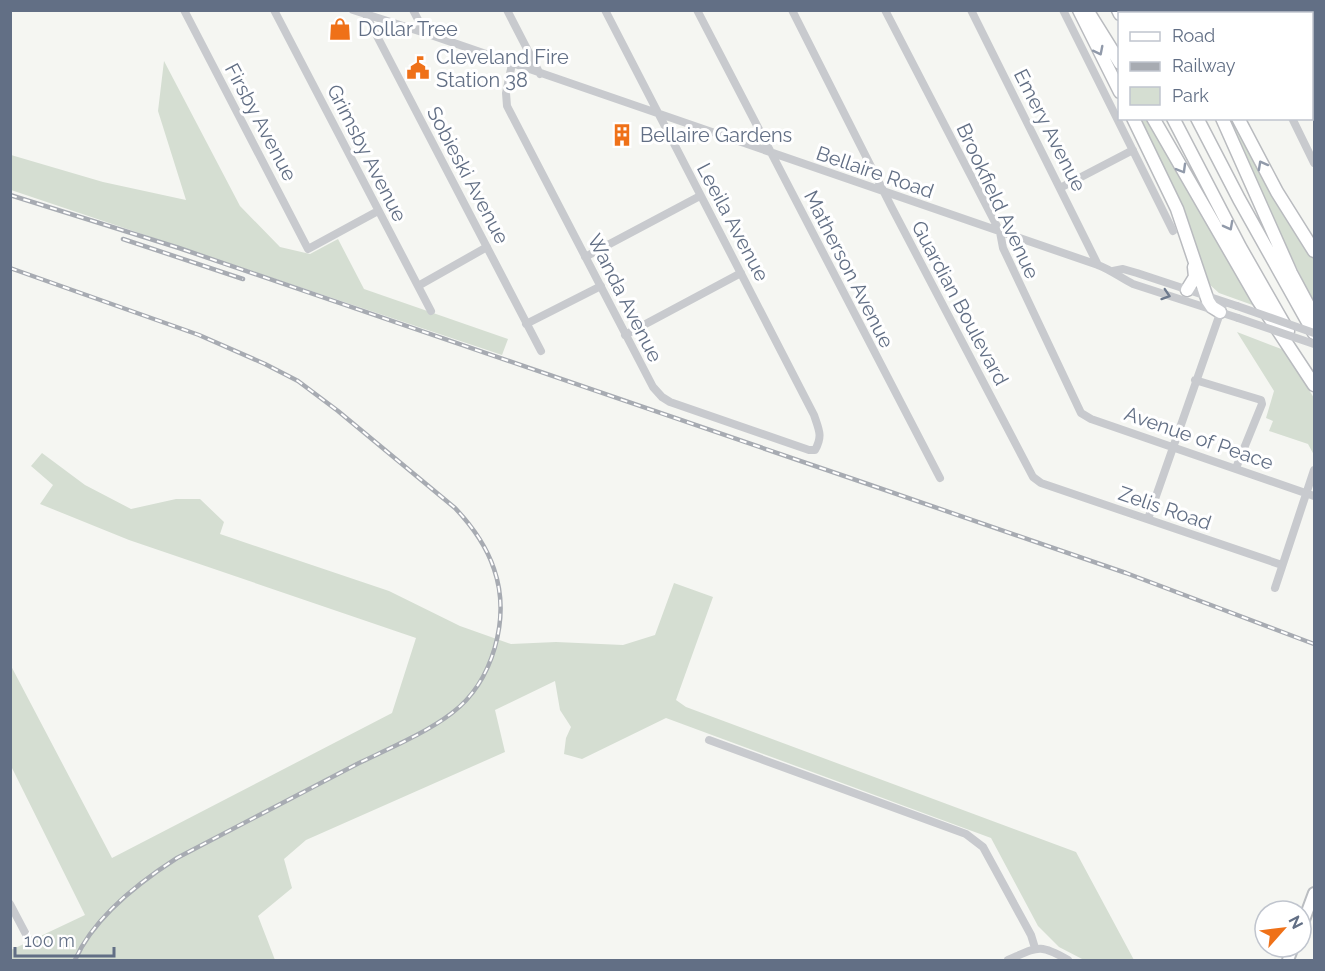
<svg xmlns="http://www.w3.org/2000/svg" width="1325" height="971" viewBox="0 0 1325 971" font-family="Raleway,sans-serif">
<rect width="100%" height="100%" fill="#f5f6f2"/>
<path fill="#d5ded2" d="M164,61L240,206L280,247L310,254L338,239L364,289L508,339L502,355L11,190V155L103,182L186,200L158,111Z
M1137,119H1147L1258,307L1219,293L1209,284L1185,215Z
M1228,119H1234L1314,259V303L1257,187Z
M1237,332L1284,350L1314,398V455L1308,444L1269,431L1273,421L1266,418L1274,391Z
M42,453L85,485L131,509L176,499H200L224,522L220,534L389,591L460,626L511,644L556,642L623,645L655,635L674,583L713,597L676,700L686,707L1076,852L1134,960H1084L1059,947L1038,926L991,838L666,718L582,759L564,754L566,738L571,727L560,710L555,681L495,710L505,752L306,840L284,859L292,888L258,916L275,960H11V950L85,915L11,766L10,664L112,858L392,713L416,638L129,540L40,504L53,485L31,466Z"/>
<g fill="none" stroke-linecap="round" stroke-linejoin="round">
<g stroke="#babdc1" stroke-width="14">
<path id="major" d="M1301,928L1314,893
M1288,960L1293,947"/>
</g>
<g stroke="#b9bbbf" stroke-width="15">
<path id="highway" d="M1079,10L1120,92
M1087,10L1120,63
M1118,10L1120,14
M1142,10L1143,14
M1183,10L1184,14
M1133,118L1177,209L1208,301L1212,307L1220,312
M1153,118L1258,300L1314,385
M1173,118L1240,247L1288,331
M1197,118L1239,199L1314,333
M1222,118L1291,273L1314,316
M1238,118L1277,192L1314,251
M1187,290L1195,277L1194,267"/>
</g>
<path stroke="#c8cace" stroke-width="8" d="M184,10L308,249L378,211
M274,10L431,311
M353,10L425,33L1098,265C1111,270 1121,278 1133,284L1238,318
M413,10L425,33
M507,10L540,74
M697,10L940,478
M792,10L892,208L1033,477L1041,483L1282,565
M885,10L1000,232L1003,248L1081,413L1091,419L1314,496
M971,10L1098,265
M1063,10L1173,231
M1238,10L1239,14
M366,15L541,351
M1312,27L1314,25
M512,64L506,93L507,106L653,387L662,397L670,402L809,450H815C823,436 819,430 814,415L605,10
M1292,118L1314,163
M1060,188L1133,150
M585,257L700,196
M1113,271L1123,269L1137,273L1237,306
M418,286L487,247
M526,324L601,286
M625,335L741,273
M1195,380L1261,400L1262,404L1236,468
M1148,519L1224,302
M1275,588L1314,470
M709,740L966,834L983,847L1031,935L1035,948
M10,904L30,942
M1008,960C1038,947 1039,943 1068,960"/>
<use href="#major" stroke="#fff" stroke-width="10"/>
<use href="#highway" stroke="#fff" stroke-width="12"/>
<g stroke="#a7abb2" stroke-width="4.5">
<path id="rail" d="M10,195L179,248L856,480L1126,573L1314,644
M123,239L243,279
M10,268L199,335L265,364L298,381L338,411L455,508C472,526 486,545 494,569C511,618 493,682 452,713C426,733 388,749 359,763C298,795 238,826 177,858C138,883 94,917 75,960"/>
</g>
<use href="#rail" stroke="#fff" stroke-width="2" stroke-dasharray="7" stroke-linecap="butt"/>
<path stroke="#c8cace" stroke-width="8" d="M1237,306L1314,333
M1238,318L1314,344"/>
</g>
<defs><path id="oneway-chevron" d="M-2-3.5L2.5 0L-2 3.5" fill="none" stroke-width="1.6" stroke-linecap="round" stroke-linejoin="round" transform="scale(1.5)"/></defs>
<g stroke="#919aaa">
<use href="#oneway-chevron" transform="translate(1099 51) rotate(63)"/>
<use href="#oneway-chevron" transform="translate(1262 165) rotate(-119)"/>
<use href="#oneway-chevron" transform="translate(1182 169) rotate(60)"/>
<use href="#oneway-chevron" transform="translate(1229 226) rotate(62)"/>
</g>
<use stroke="#6c788c" href="#oneway-chevron" transform="translate(1166 295) rotate(18)"/>
<defs>
<g id="shop-bare" transform="scale(1.8)"><path d="M-5-2.5h2.3a2.7 3.5 0 0 1 5.4 0H5L5.5 6h-11ZM-1.5-2.5h3a1.5 2.3 0 0 0-3 0Z" fill="#ef7118" stroke="#fff" stroke-width="2.5" paint-order="stroke"/></g>
<g id="civic-bare" transform="scale(1.8)"><path d="M-.6-6.5H3V-4.5H.6V-3L4-1V1h2V6H-6V1h2V-1L-.6-3ZM-1.2 2.5V6h2.4V2.5Z" fill="#ef7118" stroke="#fff" stroke-width="2.5" paint-order="stroke"/></g>
<g id="building-bare" transform="scale(1.8)"><path d="M-4-6H4V6H1V3H-1V6H-4ZM-2.5-4.3h1.7v1.8h-1.7ZM.8-4.3h1.7v1.8H.8ZM-2.5-1h1.7V.8h-1.7ZM.8-1h1.7V.8H.8Z" fill="#ef7118" stroke="#fff" stroke-width="2.5" paint-order="stroke"/></g>
</defs>
<g fill-rule="evenodd">
<use href="#shop-bare" x="340" y="29"/>
<use href="#civic-bare" x="418" y="68"/>
<use href="#building-bare" x="622" y="135"/>
</g>
<g text-anchor="middle" dominant-baseline="central" stroke-width="6" stroke-linejoin="round" paint-order="stroke">
<g font-size="20" fill="#626f85" stroke="#fff" text-anchor="start">
<text x="358" y="29">Dollar Tree</text>
<text x="436" y="57">Cleveland Fire<tspan x="436" dy="23">Station 38</tspan></text>
<text x="640" y="135">Bellaire Gardens</text>
</g>
<g font-size="20" fill="#626f85" stroke="#fff">
<text transform="translate(261 122) rotate(62)">Firsby Avenue</text>
<text transform="translate(1050 130) rotate(63)">Emery Avenue</text>
<text transform="translate(367 153) rotate(63)">Grimsby Avenue</text>
<text transform="translate(875 172) rotate(19)">Bellaire Road</text>
<text transform="translate(468 175) rotate(62)">Sobieski Avenue</text>
<text transform="translate(998 201) rotate(65)">Brookfield Avenue</text>
<text transform="translate(733 222) rotate(62)">Leeila Avenue</text>
<text transform="translate(849 269) rotate(63)">Matherson Avenue</text>
<text transform="translate(625 298) rotate(63)">Wanda Avenue</text>
<text transform="translate(960 303) rotate(62)">Guardian Boulevard</text>
<text transform="translate(1199 438) rotate(19)">Avenue of Peace</text>
<text transform="translate(1165 508) rotate(19)">Zelis Road</text>
</g>
</g>
<rect width="1325" height="971" fill="none" stroke="#626f85" stroke-width="24"/>
<rect x="1118" y="12" width="195" height="108" fill="#ffffff" stroke="#c0c5ce" stroke-width="1.5"/>
<rect x="1130" y="32" width="30" height="9" fill="#ffffff" stroke="#c0c5ce" stroke-width="1.5"/>
<text x="1172" y="42" font-size="18" fill="#626f85">Road</text>
<rect x="1130" y="62" width="30" height="9" fill="#a7abb2" stroke="#c0c5ce" stroke-width="1.5"/>
<text x="1172" y="72" font-size="18" fill="#626f85">Railway</text>
<rect x="1130" y="87" width="30" height="18" fill="#d5ded2" stroke="#c0c5ce" stroke-width="1.5"/>
<text x="1172" y="102" font-size="18" fill="#626f85">Park</text>
<g transform="translate(1283 929) rotate(62)"><circle r="28" fill="#ffffff" stroke="#c0c5ce" stroke-width="1.5"/>
<path d="M0-4.5L10 22L0 15L-10 22Z" fill="#ef7118"/>
<text y="-9" font-size="16" font-weight="bold" text-anchor="middle" fill="#626f85">N</text>
</g>
<path d="M15 947v9h99v-9" fill="none" stroke="#626f85" stroke-width="3"/>
<text x="24" y="947" font-size="18" fill="#626f85" stroke="#ffffff" stroke-width="4.5" paint-order="stroke">100 m</text>
</svg>
